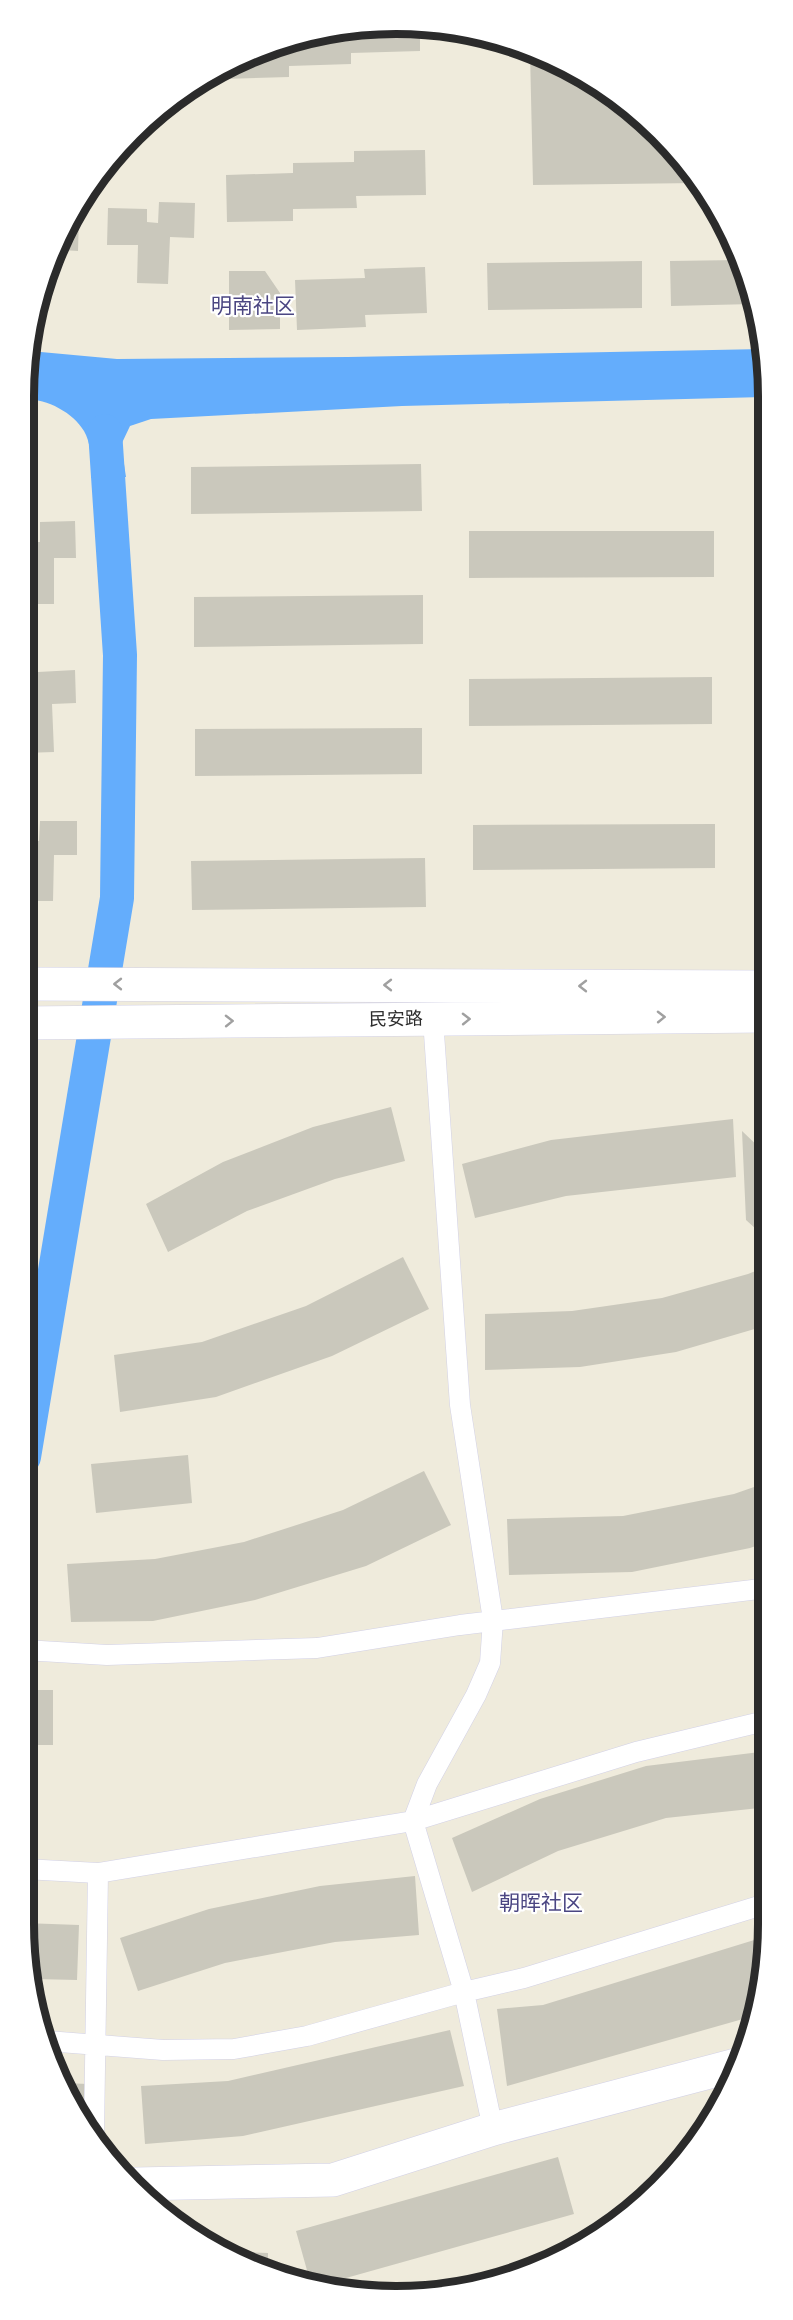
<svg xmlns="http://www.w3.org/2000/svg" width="793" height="2320" viewBox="0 0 793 2320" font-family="Figtree,'Noto Sans SC',sans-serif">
<rect width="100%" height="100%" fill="#efebdc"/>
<path fill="#64adfc" d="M766,349V397L402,406L151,419L130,426L121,445L126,477L91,478C91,463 92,445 84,431C73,412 45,398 24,399L30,351L117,359L348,357Z"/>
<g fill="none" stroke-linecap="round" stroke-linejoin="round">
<path stroke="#64adfc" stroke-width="34" d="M24,1457L117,898L120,655L105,431"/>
</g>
<path fill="#cac8bc" d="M348,27L420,32V51L351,53V64L289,66V77L223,79V70Z
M530,52L583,74L676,151L698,183L533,185Z
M425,150L426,195L356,196L357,208L293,209V221L227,222L226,175L293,173V163L354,162V151Z
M159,202L195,203L194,238L170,237L168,284L137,283L138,245H107L108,208L147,209V222L158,223Z
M79,215L78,251L61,250L70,232Z
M739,260L753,304L671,306L670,261Z
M642,261V308L488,310L487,263Z
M54,266L52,297L39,296Z
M425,267L427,313L365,315L366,327L297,330L295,280L365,278L364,269Z
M229,271H265L280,293V329L229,330Z
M758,443H766L767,841H760Z
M421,464L422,511L191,514V467Z
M75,521L76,558H54V604H24V542H40V522Z
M469,531H714V577L469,578Z
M423,595V644L194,647V597Z
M75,670L76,703L52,704L54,752L24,753V679H26V691L38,690V672Z
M712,677V724L469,726V679Z
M422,728V774L195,776V729Z
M40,821H77V855H54L53,901H24V829H27L26,840L39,841Z
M715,824V868L473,870V825Z
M425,858L426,907L192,910L191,861Z
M391,1107L405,1161L335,1179L247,1211L168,1252L146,1204L223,1162L313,1127Z
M733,1119L736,1177L566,1196L475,1218L462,1164L551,1140Z
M742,1131L767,1155L768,1240L746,1220Z
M403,1257L429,1309L332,1356L216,1397L120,1412L114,1355L202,1342L306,1306Z
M768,1266V1326H765L676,1352L580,1367L485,1370V1314L572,1311L662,1298L748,1274Z
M188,1455L192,1503L96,1513L91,1464Z
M424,1471L451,1525L366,1566L255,1600L153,1621L71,1622L67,1564L155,1559L244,1542L343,1510Z
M768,1482V1542L750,1548L632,1572L509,1575L507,1519L623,1516L734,1494Z
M24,1690H53V1745H24Z
M769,1751V1807L666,1818L558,1851L472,1892L452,1838L540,1799L646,1766Z
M415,1876L419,1935L335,1942L225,1963L138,1991L120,1938L209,1909L320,1886Z
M24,1923L79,1925L77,1980L35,1979Z
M767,1936L757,2015L507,2086L497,2009L543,2005Z
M450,2030L464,2086L243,2136L145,2144L141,2086L228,2081Z
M63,2083L88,2084L87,2121Z
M558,2157L574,2214L321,2285L310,2281L296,2231Z
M223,2251L268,2253V2268L231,2257Z"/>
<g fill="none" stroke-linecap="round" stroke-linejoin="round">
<g stroke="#d2d1e6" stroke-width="21">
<path id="lane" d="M433,1019L460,1405L493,1620L490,1663L476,1695L427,1784L413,1821L464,1992L493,2129
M24,1650L107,1655L317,1648L460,1625L768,1588
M24,1869L98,1873L413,1821L636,1752L769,1720
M47,2041L163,2050L234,2049L307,2036L464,1992L524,1978L769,1903
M94,2132L98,1873"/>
</g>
<g stroke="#d2d1e6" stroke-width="34">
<path id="street" d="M136,2184L333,2180L493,2129L736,2065"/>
</g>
<g stroke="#d2d1e6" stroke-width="34">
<path id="secondary" d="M24,984L767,987
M24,1023L767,1016"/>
</g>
<use href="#lane" stroke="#fff" stroke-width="20"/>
<use href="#street" stroke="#fff" stroke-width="33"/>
<use href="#secondary" stroke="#fff" stroke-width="33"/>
</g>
<defs><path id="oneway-chevron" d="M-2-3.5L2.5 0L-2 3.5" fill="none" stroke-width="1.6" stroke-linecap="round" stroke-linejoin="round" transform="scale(1.5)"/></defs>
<g stroke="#a0a0a0">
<use href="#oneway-chevron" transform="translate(118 984) rotate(180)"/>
<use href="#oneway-chevron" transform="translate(388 985) rotate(-180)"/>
<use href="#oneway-chevron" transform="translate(583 986) rotate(-180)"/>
<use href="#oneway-chevron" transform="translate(661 1017) rotate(-1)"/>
<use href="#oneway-chevron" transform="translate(466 1019) rotate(-1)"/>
<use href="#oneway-chevron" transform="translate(229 1021) rotate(-1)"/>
</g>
<g text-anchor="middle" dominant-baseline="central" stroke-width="4.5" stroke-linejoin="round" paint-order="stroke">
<g font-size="18" fill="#2b2b2b" stroke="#fff">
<text transform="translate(396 1019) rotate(-1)">民安路</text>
</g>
<g font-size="21" fill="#4b4682" stroke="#fff">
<text x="253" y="305">明南社区</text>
<text x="541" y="1902">朝晖社区</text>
</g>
</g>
<path d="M0 0H793V2320H0ZM396 34H396A362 362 0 0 1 758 396V1924A362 362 0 0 1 396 2286H396A362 362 0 0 1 34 1924V396A362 362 0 0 1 396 34Z" fill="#fff" fill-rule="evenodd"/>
<path fill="none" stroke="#2b2b2b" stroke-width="8" d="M396 34H396A362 362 0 0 1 758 396V1924A362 362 0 0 1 396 2286H396A362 362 0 0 1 34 1924V396A362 362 0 0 1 396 34Z"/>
</svg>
